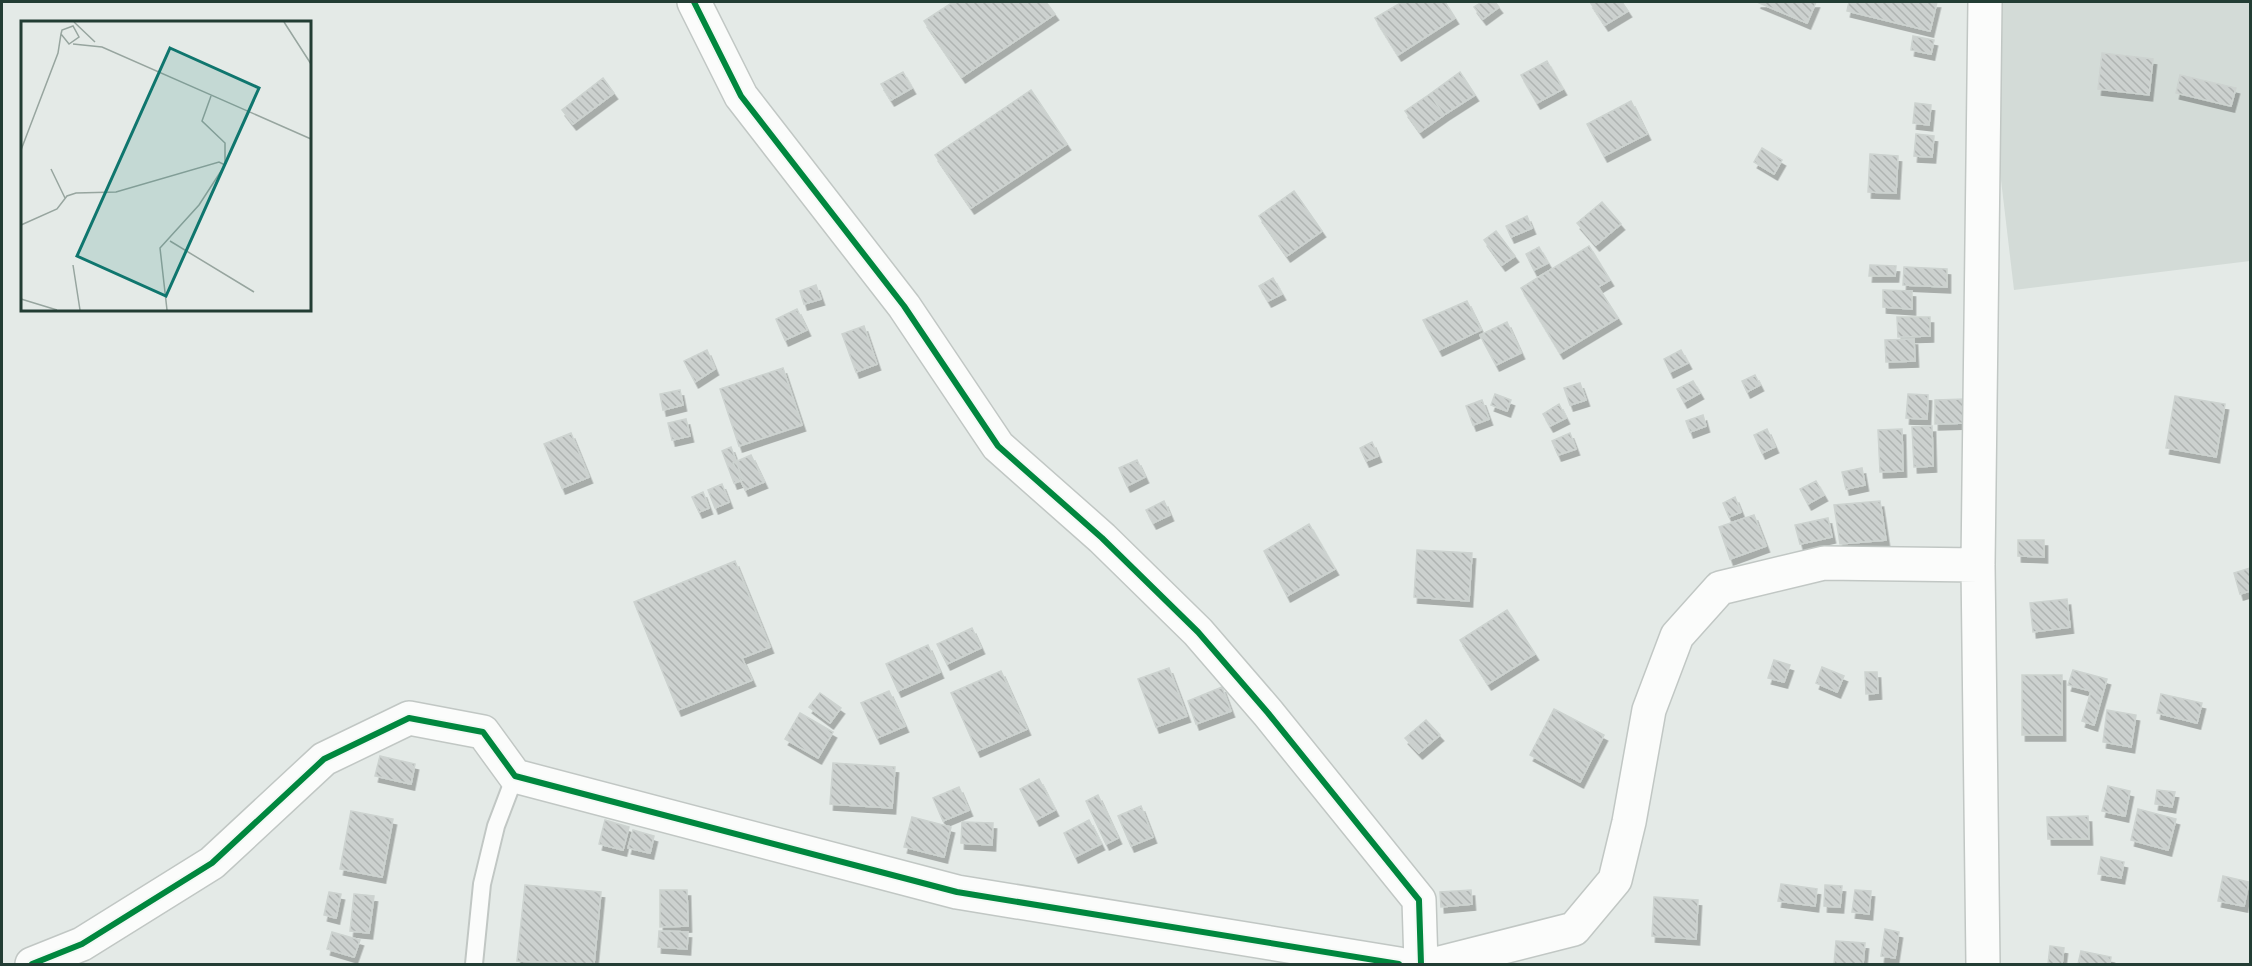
<svg xmlns="http://www.w3.org/2000/svg" width="2252" height="966" viewBox="0 0 2252 966" font-family="'Titillium Web',sans-serif">
<defs>
<pattern id="building-back-hatch" width="6" height="6" patternUnits="userSpaceOnUse" patternTransform="scale(1.5)"><rect width="6" height="6" fill="#ccd1cf"/><path d="M-1 5l2 2M0 0l6 6M5-1l2 2" fill="none" stroke="#afb4b2"/></pattern>
<filter id="shadow"><feDropShadow dx="3.5" dy="6" stdDeviation="0" flood-color="#0004"/></filter>
</defs>
<rect width="100%" height="100%" fill="#e4eae7"/>
<path fill="#d3dbd7" d="M1980,2H2250V261L2014,290Z"/>
<path fill="url(#building-back-hatch)" stroke="#cdd3d0" stroke-width="1.5" filter="url(#shadow)" d="M953,2H1046L1055,14L962,77L924,21Z
M1402,2H1445L1455,18L1398,55L1375,18Z
M1482,2H1495L1499,7L1483,19L1474,7Z
M1590,2H1622L1628,11L1605,25Z
M1757,2H1816L1807,23Z
M1849,2H1937L1930,31L1847,11Z
M1913,36L1934,40L1931,54L1911,50Z
M2102,53L2153,59L2149,95L2098,89Z
M1547,61L1563,89L1537,103L1521,75Z
M903,72L912,88L891,100L881,84Z
M1460,72L1475,95L1444,115L1430,94Z
M2180,75L2236,88L2231,106L2176,93Z
M603,78L614,93L573,124L562,110Z
M1031,90L1067,144L971,208L935,155Z
M1430,94L1444,115L1420,132L1405,111Z
M1631,101L1647,134L1604,156L1587,124Z
M1915,103L1931,105L1929,125L1913,123Z
M1916,134L1934,136L1932,157L1914,156Z
M1762,148L1782,160L1774,174L1754,162Z
M1870,154L1898,156L1896,193L1868,192Z
M1294,191L1322,231L1287,256L1259,216Z
M1602,202L1621,224L1596,245L1577,223Z
M1527,216L1532,228L1511,237L1506,226Z
M1496,231L1515,256L1502,265L1484,240Z
M1589,246L1610,280L1598,287L1618,318L1560,353L1521,288Z
M1539,247L1548,263L1534,270L1526,254Z
M1870,265L1896,266L1895,276H1869Z
M1904,267L1947,269V287L1903,285Z
M1273,278L1282,294L1268,301L1259,286Z
M816,285L821,299L804,304L800,291Z
M1883,290L1912,291V309L1883,307Z
M1467,301L1481,330L1439,350L1423,320Z
M797,309L807,330L785,340L776,319Z
M1897,317H1930V336L1898,337Z
M1507,322L1521,353L1496,365L1480,335Z
M864,326L877,364L856,372L842,334Z
M1914,339L1915,361L1886,362L1885,340Z
M707,350L715,369L695,382L684,361Z
M1681,350L1688,363L1670,372L1664,359Z
M783,368L802,425L739,446L720,389Z
M1755,375L1760,385L1747,392L1742,381Z
M1693,381L1700,393L1684,402L1677,389Z
M1580,383L1586,400L1570,405L1564,388Z
M680,390L683,405L663,410L660,394Z
M1495,394L1511,400L1507,411L1491,405Z
M1908,394L1928,395L1927,419L1906,418Z
M2175,396L2225,404L2216,457L2166,448Z
M1966,399L1967,423L1935,424V400Z
M1482,400L1489,419L1473,425L1466,406Z
M1559,404L1566,418L1550,426L1543,414Z
M1703,415L1706,426L1690,432L1686,421Z
M686,419L690,436L672,440L668,423Z
M1932,426L1933,466L1914,467L1912,427Z
M1767,429L1775,447L1762,453L1754,435Z
M1902,429L1903,471L1880,472L1878,430Z
M571,433L589,477L562,488L544,444Z
M1570,433L1576,449L1558,455L1552,441Z
M1372,442L1378,456L1366,461L1360,448Z
M731,447L743,480L734,483L722,451Z
M751,455L764,482L745,490L733,463Z
M1137,460L1145,477L1127,486L1119,468Z
M1862,468L1865,485L1846,489L1842,472Z
M1816,481L1824,495L1808,504L1800,489Z
M722,484L729,502L715,508L708,490Z
M703,492L709,508L699,512L692,497Z
M1735,497L1741,512L1729,517L1723,503Z
M1164,501L1170,515L1153,523L1146,510Z
M1880,501L1886,540L1840,544L1834,505Z
M1754,515L1766,546L1730,559L1719,527Z
M1828,518L1832,537L1800,544L1795,525Z
M1309,524L1335,569L1287,596L1264,551Z
M2018,540H2044V557L2018,556Z
M1417,550L1472,553L1469,601L1414,597Z
M735,561L770,647L742,658L752,680L678,710L634,602Z
M2250,568V591L2240,594L2234,573Z
M2067,599L2070,627L2033,632L2030,603Z
M1507,610L1535,654L1488,684L1460,640Z
M972,628L981,648L947,664L937,644Z
M928,645L940,672L898,691L886,664Z
M1774,660L1790,665L1784,682L1768,678Z
M1822,667L1844,676L1837,692L1816,683Z
M1169,668L1187,716L1156,727L1138,679Z
M2073,670L2107,679L2094,725L2082,721L2091,691L2068,685Z
M1001,671L1027,729L977,751L951,693Z
M1865,672H1877L1878,693L1866,694Z
M2022,675H2062V735H2022Z
M1222,687L1231,711L1196,724L1188,701Z
M889,691L905,726L877,738L861,703Z
M820,693L841,708L830,723L809,707Z
M2161,694L2202,703L2197,723L2157,713Z
M1554,709L1604,735L1580,782L1530,755Z
M2107,710L2136,715L2131,747L2103,742Z
M800,713L833,732L818,758L785,739Z
M1426,720L1440,735L1419,753L1405,738Z
M380,756L415,764L411,784L375,776Z
M833,763L895,767L892,808L830,804Z
M1039,779L1055,810L1036,820L1020,789Z
M2108,786L2130,791L2125,816L2102,811Z
M959,787L969,810L943,821L933,798Z
M2157,790L2175,792L2172,807L2155,804Z
M1098,795L1118,838L1106,844L1086,801Z
M1141,806L1153,837L1131,846L1118,816Z
M2138,809L2176,819L2168,850L2131,840Z
M351,811L393,819L382,877L340,869Z
M2088,816L2089,839H2048L2047,817Z
M912,817L951,827L944,857L904,847Z
M605,820L629,827L623,850L599,844Z
M1089,820L1101,844L1075,857L1064,833Z
M962,822L993,823L992,845L961,843Z
M633,830L654,836L650,853L628,848Z
M2101,857L2124,862L2121,878L2098,874Z
M2223,876L2249,882L2244,906L2218,901Z
M1781,884L1817,889L1815,906L1778,901Z
M525,885L601,892L594,964L517,961Z
M1825,885L1842,886L1840,907L1824,906Z
M660,890H687L688,926L660,927Z
M1471,890L1472,904L1441,907L1440,892Z
M1855,890L1871,891L1869,914L1852,912Z
M329,892L341,894L336,918L324,915Z
M354,894L374,896L369,933L350,931Z
M1654,897L1698,900L1696,939L1652,936Z
M1885,929L1899,932L1895,958L1881,956Z
M659,931L688,932L687,949L658,947Z
M332,932L360,940L354,957L327,949Z
M1836,941L1865,943L1863,964H1834Z
M2050,946L2064,948L2062,964H2048Z
M2081,951L2111,957L2110,964H2078Z"/>
<g fill="none" stroke-linecap="round" stroke-linejoin="round">
<g stroke="#c1c7c4" stroke-width="20">
<path id="lane" d="M474,964L482,884L496,826L515,776"/>
</g>
<g stroke="#c1c7c4" stroke-width="36">
<path id="street" d="M694,2L741,96L904,306L998,446L1102,538L1198,632L1268,713L1419,900L1421,964
M32,964L82,944L212,863L324,759L409,718L483,732L515,776L957,892L1399,964
M1436,964L1574,929L1615,880L1629,822L1649,710L1677,636L1720,588L1824,563L1978,565
M1983,964L1978,565L1985,2"/>
</g>
<use href="#lane" stroke="#fbfcfb" stroke-width="16"/>
<use href="#street" stroke="#fbfcfb" stroke-width="33"/>
<g stroke="#f3f9f5" stroke-width="10">
<path id="cycleway" d="M694,2L741,96L904,306L998,446L1102,538L1198,632L1268,713L1419,900L1421,964
M32,964L82,944L212,863L324,759L409,718L483,732L515,776L957,892L1399,964"/>
</g>
<use href="#cycleway" stroke="#00873e" stroke-width="6"/>
</g>
<g transform="translate(21 21)">
<rect width="290" height="290" fill="#e4eae7"/>
<path fill="none" stroke="#97a59f" stroke-width="1.5" d="M53,1L74,21M263,1L290,43M52,23L81,26L290,118M0,129L37,32L40,13L41,9L52,5L58,16L48,23L40,13M30,148L44,177M0,204L36,188L46,175L55,172L95,171L198,141L204,144M149,220L233,271M52,244L59,289M0,278L36,289M146,289L139,227L178,184L204,144V122L181,100L190,75"/>
<path fill="#0f766e" fill-opacity="0.15" stroke="#0f766e" stroke-width="3" d="M149,27L238,67L145,275L56,235Z"/>
<rect width="290" height="290" fill="none" stroke="#233d34" stroke-width="3"/>
</g>
<rect width="2252" height="966" fill="none" stroke="#233d34" stroke-width="6"/>
</svg>
